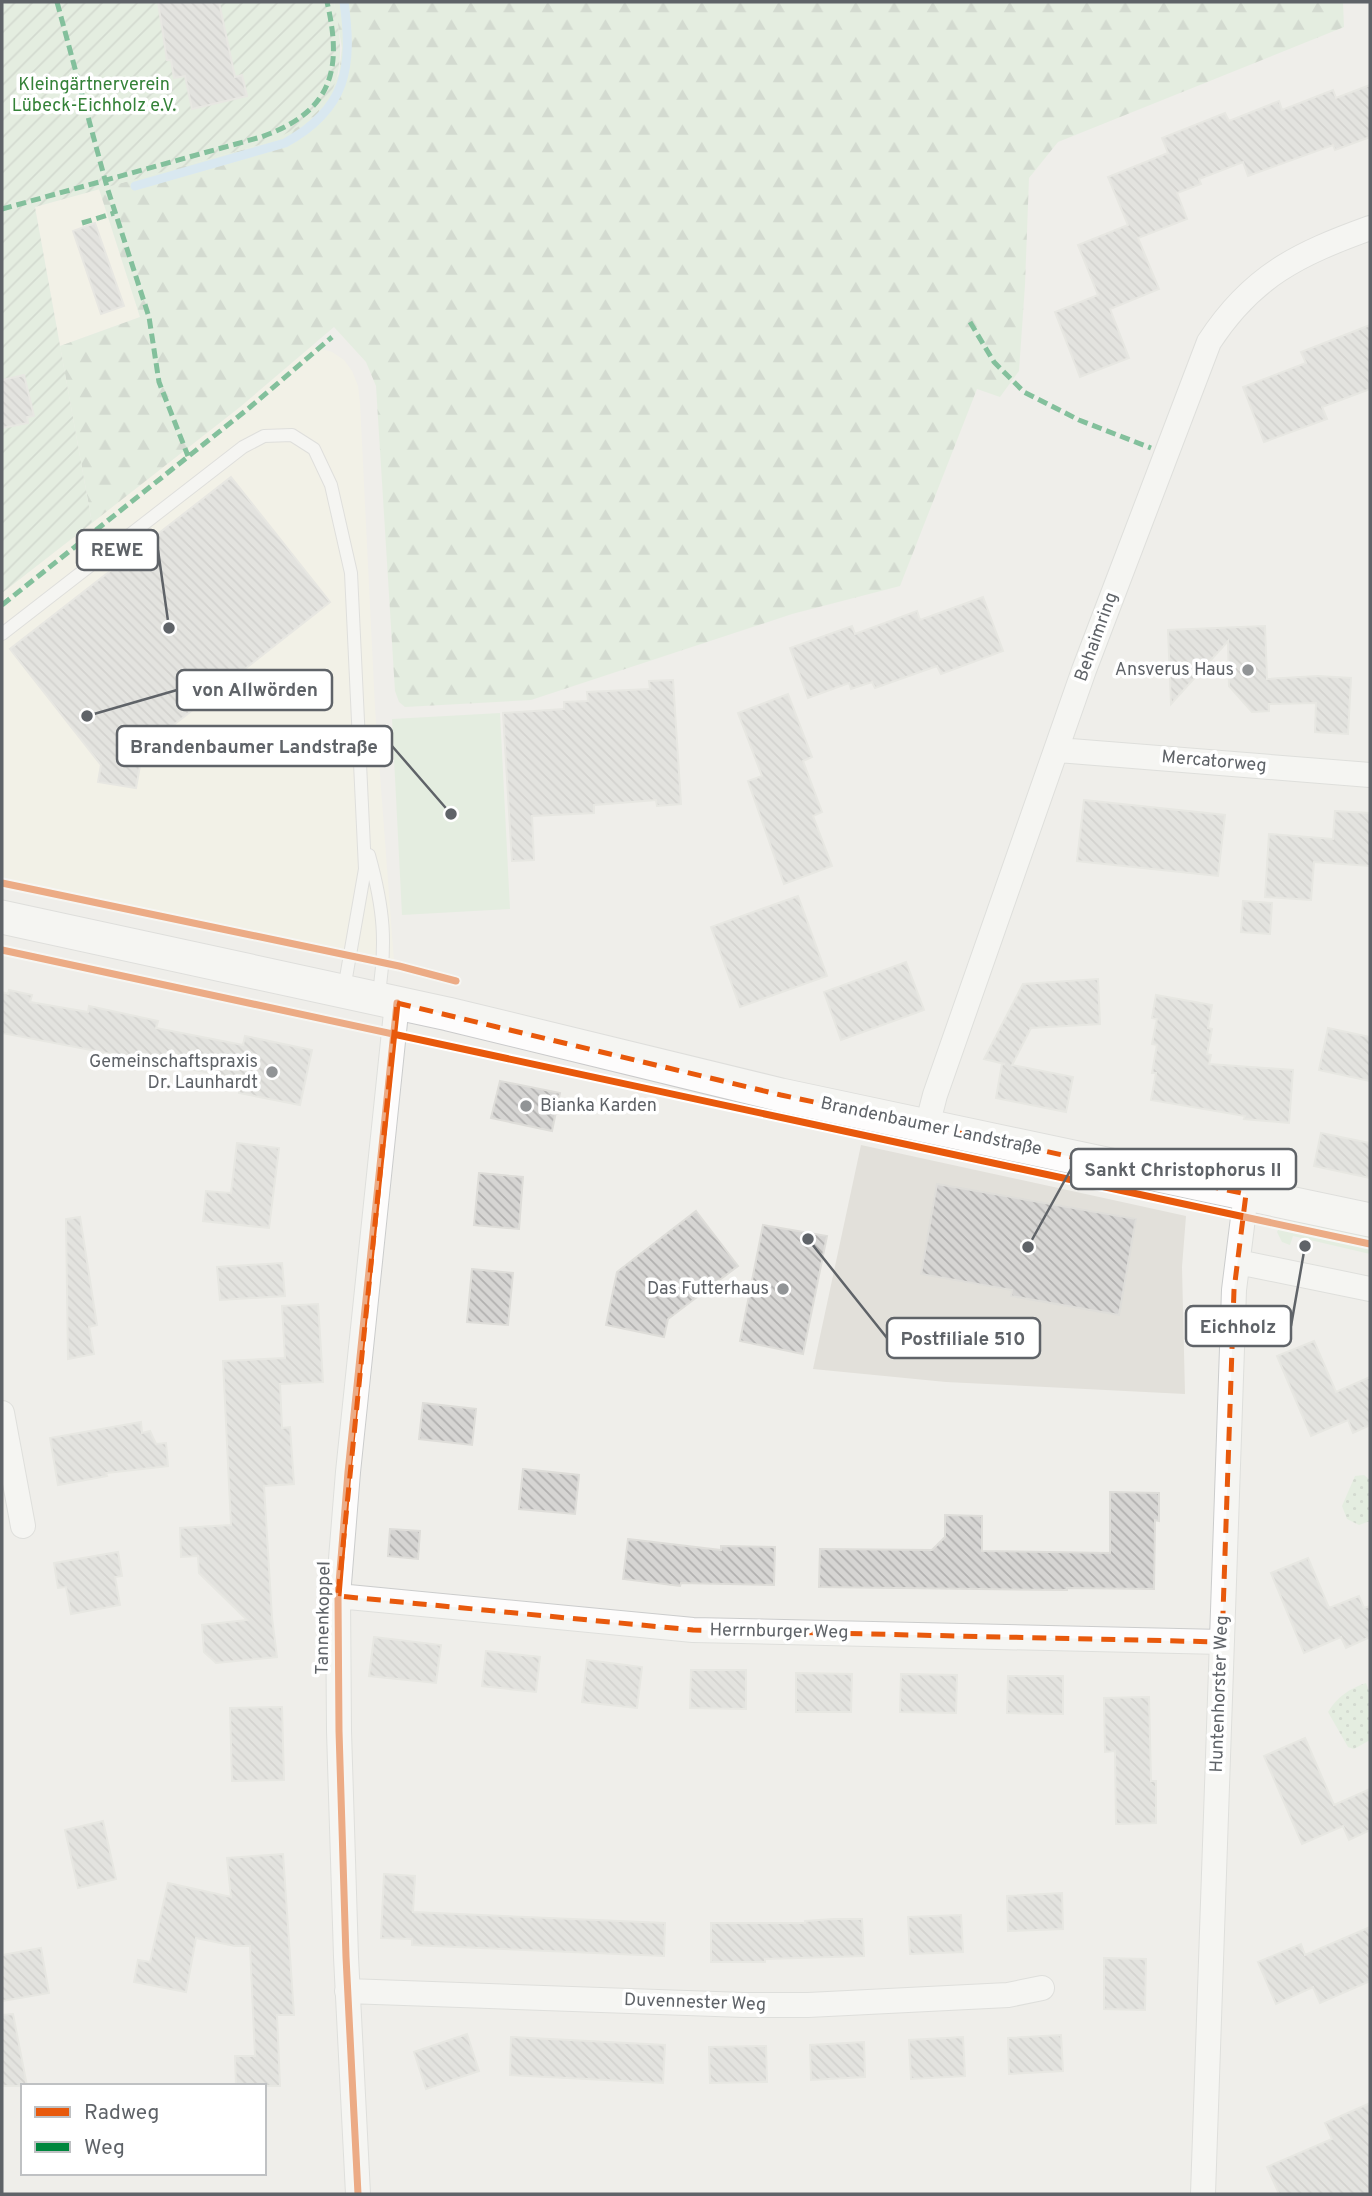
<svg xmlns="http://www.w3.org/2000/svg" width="1372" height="2196" viewBox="0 0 1372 2196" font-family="Overpass,sans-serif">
<defs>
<pattern id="forest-firs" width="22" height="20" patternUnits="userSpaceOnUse" patternTransform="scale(1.75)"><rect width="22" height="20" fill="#d8ebd6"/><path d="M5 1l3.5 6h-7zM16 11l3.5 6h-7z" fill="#b2c2b1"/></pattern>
<pattern id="park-dots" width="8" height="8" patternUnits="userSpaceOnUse" patternTransform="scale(1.75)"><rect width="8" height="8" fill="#d8ebd6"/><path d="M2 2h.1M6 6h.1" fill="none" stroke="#b2c2b1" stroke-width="1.8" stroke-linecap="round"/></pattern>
<pattern id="garden-furrows" width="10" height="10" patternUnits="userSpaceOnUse" patternTransform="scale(1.75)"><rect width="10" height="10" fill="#d8ebd6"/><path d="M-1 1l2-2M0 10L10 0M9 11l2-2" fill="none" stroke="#b2c2b1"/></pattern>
<pattern id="building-back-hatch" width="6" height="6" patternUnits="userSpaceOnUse" patternTransform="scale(1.75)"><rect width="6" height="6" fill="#d6d5d3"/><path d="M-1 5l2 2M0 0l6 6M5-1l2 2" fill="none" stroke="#b1b0af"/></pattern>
</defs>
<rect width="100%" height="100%" fill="#efeeea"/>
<path fill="#f7f3e4" d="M99,189L140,317L60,346L35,207Z
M312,346L332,352L344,360L352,371L358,386L360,403L375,708L394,962L2,878V593L240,407Z"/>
<path fill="#e2e0da" d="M861,1145L1186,1216L1182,1267L1185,1394L946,1382L813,1369Z"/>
<path fill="#d8ebd6" d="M500,713L510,909L402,915L392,719Z
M1287,1217L1370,1233V1254L1293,1236L1290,1245L1282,1242L1277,1232L1282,1222Z"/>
<path fill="url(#forest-firs)" d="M334,2H1343L1344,27L1058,142L1029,178L1025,285L1019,371L1000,397L977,389L900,586L792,614L531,700L405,707L399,702L395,691L376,386L366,362L334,327L240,407L92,523L60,346L140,317L99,189L263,144L317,111L327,98L339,74L342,48Z"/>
<path fill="url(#park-dots)" d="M1364,1475L1370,1480V1521L1359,1525L1347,1519L1342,1506L1355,1476Z
M1366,1683L1370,1694V1740L1354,1749L1348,1747L1328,1712C1337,1697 1349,1689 1366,1683Z"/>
<path fill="url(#garden-furrows)" d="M2,2H334C350,76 337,115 263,144L35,207L92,523L2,593Z"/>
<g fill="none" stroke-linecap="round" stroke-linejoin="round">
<path stroke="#bfe0f9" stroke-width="9" d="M135,186L285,143C347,109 353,67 344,2"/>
</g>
<path fill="url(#building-back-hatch)" stroke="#deddd9" stroke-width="2" d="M158,2H219L235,77L242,75L247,96L192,109L185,76L174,78L171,60H167Z
M1370,85V137L1335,150L1333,145L1248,176L1243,162L1199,179L1201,184L1177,193L1187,219L1138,238L1159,289L1110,309L1129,358L1080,377L1055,312L1098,295L1078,245L1128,225L1108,177L1168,153L1162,138L1225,113L1229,121L1279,101L1282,110L1333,90L1336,98Z
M95,223L124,306L101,314L73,231Z
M1370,325V389L1322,407L1327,419L1264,442L1243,387L1306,363L1301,352Z
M24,375L34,416L27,417L28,423L2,428V380Z
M231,477L330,602L143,749L136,788L98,782L101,765L10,649Z
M983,597L1003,651L941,674L937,666L875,688L872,682L851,689L849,683L808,698L790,648L852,626L855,634L917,611L920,620Z
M1265,626L1267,679L1318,676L1351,678L1348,734L1315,732L1316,703L1269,704V711L1252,712L1229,686L1228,641L1171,704L1168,630Z
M673,680L681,804L657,806L656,800L594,805V813L532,816L534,860L512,861L503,713L564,709V702L588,701L587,692L650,689L649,681Z
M788,694L812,757L803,761L822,812L813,816L832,866L784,884L748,781L762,776L738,713Z
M1084,800L1225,815L1218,876L1077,861Z
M1335,811L1370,813V866L1314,862L1311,900L1265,897L1269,834L1333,839Z
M798,896L827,976L740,1007L711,927Z
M1243,901L1272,903L1270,934L1241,932Z
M906,962L924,1010L841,1040L824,992Z
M1098,979L1100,1024L1031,1028L1012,1065L1073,1077L1066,1112L996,1098L1002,1064H1005L984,1059L1023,984Z
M9,990L32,995L30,1002L88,1012L89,1006L158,1021L156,1028L243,1045L245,1036L312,1050L300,1105L239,1093L240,1082L225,1079L226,1076L2,1033V992L8,994Z
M1156,995L1212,1005L1208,1028L1212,1029L1207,1054L1211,1055L1209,1064L1293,1070L1289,1123L1244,1119L1245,1116L1151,1100L1156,1073H1152L1157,1045L1152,1044L1157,1019L1152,1018Z
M1328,1028L1370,1037V1081L1319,1070Z
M500,1081L560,1093L552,1131L491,1118Z
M1321,1133L1370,1143V1178L1314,1166Z
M237,1143L279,1148L269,1228L203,1221L206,1191L231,1193Z
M479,1173L523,1177L519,1229L474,1225Z
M937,1184L1136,1219L1119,1315L1011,1296L1012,1290L921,1274Z
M696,1211L738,1266L668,1319L664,1337L606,1325L617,1272Z
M80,1217L97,1325L89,1327L94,1354L68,1359L66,1219Z
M763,1225L827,1236L803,1354L740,1341Z
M282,1263L285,1296L220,1300L217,1267Z
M472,1269L513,1273L508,1325L467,1322Z
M318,1304L323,1382L280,1384L282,1428L290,1427L294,1484L264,1486L272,1618L277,1657L216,1663L204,1652L202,1625L247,1620L199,1573L198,1556L181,1557L180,1528L231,1525L223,1361L285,1358L282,1306Z
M1314,1341L1336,1392L1370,1377V1425L1353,1433L1348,1420L1311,1436L1277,1356Z
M423,1403L476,1409L472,1445L419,1439Z
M141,1422L142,1433L150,1431L156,1444L166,1443L168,1466L106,1473L107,1476L58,1485L50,1438Z
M523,1469L579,1475L575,1514L519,1509Z
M1110,1492L1159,1493V1521L1155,1520L1154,1589L1067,1588V1590L819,1587L820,1549L932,1550L945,1537V1515L982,1516V1551L1110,1553Z
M390,1529L420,1531L418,1559L388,1556Z
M628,1539L721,1550V1546L775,1547L774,1585L681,1583L680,1586L623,1579Z
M118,1552L122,1576L115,1577L120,1605L71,1614L66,1587L58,1588L54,1563Z
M1308,1558L1329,1608L1359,1596L1364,1608L1370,1606V1637L1346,1648L1341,1637L1304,1653L1271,1573Z
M374,1637L441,1645L436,1683L369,1676Z
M486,1651L540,1657L536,1692L482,1686Z
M587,1660L642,1667L637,1708L582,1702Z
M691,1670H746V1709L690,1708Z
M796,1673L852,1674L851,1712H796Z
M901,1674L957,1675L956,1713L900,1712Z
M1008,1676H1063V1714L1007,1713Z
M1149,1697L1151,1781H1156V1823L1116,1824L1115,1751L1105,1752L1104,1698Z
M282,1707L284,1780L232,1781L230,1708Z
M1305,1738L1334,1805L1370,1789V1830L1349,1840L1343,1826L1302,1844L1264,1756Z
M103,1821L116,1879L78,1888L65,1830Z
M283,1854L294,2015H277L280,2086H236L235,2056H255L250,1946H235L196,1938L186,1992L134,1982L138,1960L150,1962L168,1883L231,1897L227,1858Z
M384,1874L415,1876L413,1912L665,1923L664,1956L412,1945V1939L381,1938Z
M1062,1893L1063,1929L1008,1931L1007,1896Z
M961,1915L963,1952L910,1954L908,1917Z
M834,1919H862L864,1956L765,1959V1962H711V1923H805V1921Z
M1370,1927V1981L1320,2003L1313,1987L1276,2004L1258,1962L1301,1944L1305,1955Z
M41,1948L49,1993L2,2001V1955Z
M1104,1958L1146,1959L1145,2010L1104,2009Z
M13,2014L27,2086H2V2015Z
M467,2034L479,2071L426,2089L414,2052Z
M1061,2035L1063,2071L1009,2074L1008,2038Z
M511,2037L665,2045L663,2083L510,2075Z
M963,2037L965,2076L911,2079L909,2040Z
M864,2042L865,2077L811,2080L810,2045Z
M766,2046L767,2082L710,2083L709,2047Z
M1370,2103V2194H1279L1267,2167L1332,2139L1325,2123Z"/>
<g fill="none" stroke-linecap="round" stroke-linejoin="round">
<g stroke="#cbcccc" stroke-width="14">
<path id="lane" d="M2,634L243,447L264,436L292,435L314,449L331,485L351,573L365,869L344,989
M369,855C384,909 387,943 378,999"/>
</g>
<g stroke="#cbcccc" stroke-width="26">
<path id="street" d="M1058,750L1370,775
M927,1126L935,1095L1084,670L1209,342C1252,276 1298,254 1370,228
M1238,1262L1370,1289
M2,1413L23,1526
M338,1596L693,1630L1222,1642
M347,1991L744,2005H808L1008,1995L1042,1988
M358,2194L346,1957L339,1731L338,1596L348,1472L397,1003
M1203,2194L1234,1290L1246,1194"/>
</g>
<g stroke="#cacacb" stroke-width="35">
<path id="secondary" d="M2,917L448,1014L781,1095L1370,1220"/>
</g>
<use href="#lane" stroke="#fdfcfc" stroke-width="12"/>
<use href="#street" stroke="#fdfcfc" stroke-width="24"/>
<use href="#secondary" stroke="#fdfcfc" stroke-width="33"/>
<path stroke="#00873e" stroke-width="5" stroke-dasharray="10 5" stroke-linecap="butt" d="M57,2L107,187L149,317L159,382L188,456
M2,209L261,137C332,112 343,70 327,2
M82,223L114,213
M970,322L994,362L1024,392L1079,420L1151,448
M2,605L249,408L332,337"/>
<g stroke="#fff" stroke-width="11">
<path id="cycleway" d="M2,883L399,966L456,981
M2,950L1370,1244
M358,2194L346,1957L339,1731L338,1596L348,1472L397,1003"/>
</g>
<use href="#cycleway" stroke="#e8590c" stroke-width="7"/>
</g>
<path d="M0 0H1372V2196H0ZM397,1003L781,1095L1246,1194L1234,1290L1222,1642L693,1630L338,1596Z" fill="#efeeea" fill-opacity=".55" fill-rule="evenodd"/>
<path fill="none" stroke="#e8590c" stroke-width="5" stroke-dasharray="14 9" stroke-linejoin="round" d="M397,1003L781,1095L1246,1194L1234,1290L1222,1642L693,1630L338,1596Z"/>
<g fill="#919496" stroke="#fff" stroke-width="2.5">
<circle cx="1248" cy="670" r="7"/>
<circle cx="272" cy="1072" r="7"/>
<circle cx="526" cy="1106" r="7"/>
<circle cx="783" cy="1289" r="7"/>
</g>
<g text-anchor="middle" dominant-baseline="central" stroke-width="7" stroke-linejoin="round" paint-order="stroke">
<g font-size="18" fill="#348238" stroke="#fff">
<text x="94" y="85">Kleingärtnerverein<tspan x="94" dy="21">Lübeck-Eichholz e.V.</tspan></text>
</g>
<g font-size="18" fill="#5f6368" stroke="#fff">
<text transform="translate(1097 637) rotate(-70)">Behaimring</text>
<text transform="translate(1214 762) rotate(5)">Mercatorweg</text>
<text transform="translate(931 1127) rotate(12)">Brandenbaumer Landstraße</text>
<text transform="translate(324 1618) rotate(-89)">Tannenkoppel</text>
<text transform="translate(779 1632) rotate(1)">Herrnburger Weg</text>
<text transform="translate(1220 1694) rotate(-88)">Huntenhorster Weg</text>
<text transform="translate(695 2003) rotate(2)">Duvennester Weg</text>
</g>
<g font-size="18" fill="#5f6368" stroke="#fff" text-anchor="end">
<text x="1234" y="670">Ansverus Haus</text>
<text x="258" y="1062">Gemeinschaftspraxis<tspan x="258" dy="21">Dr. Launhardt</tspan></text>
<text x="540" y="1106" text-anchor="start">Bianka Karden</text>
<text x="769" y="1289">Das Futterhaus</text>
</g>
</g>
<path fill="none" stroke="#5f6368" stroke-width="2.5" d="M169 628L158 550M87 716L177 690M451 814L392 746M1028 1247L1071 1169M1305 1246L1291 1326M808 1239L887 1338"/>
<g fill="#5f6368" stroke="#fff" stroke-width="2.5">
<circle cx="169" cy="628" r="7"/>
<circle cx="87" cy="716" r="7"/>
<circle cx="451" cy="814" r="7"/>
<circle cx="1028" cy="1247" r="7"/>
<circle cx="1305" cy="1246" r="7"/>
<circle cx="808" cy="1239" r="7"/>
</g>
<g fill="#fff" stroke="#5f6368" stroke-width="2.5">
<rect x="77" y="530" width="81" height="40" rx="7"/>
<rect x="177" y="670" width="155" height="40" rx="7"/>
<rect x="117" y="726" width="275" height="40" rx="7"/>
<rect x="1071" y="1149" width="225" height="40" rx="7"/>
<rect x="1186" y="1306" width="105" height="40" rx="7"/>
<rect x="887" y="1318" width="153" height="40" rx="7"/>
</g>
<g font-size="19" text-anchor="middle" font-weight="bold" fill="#5f6368">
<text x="117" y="556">REWE</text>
<text x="255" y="696">von Allwörden</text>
<text x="254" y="753">Brandenbaumer Landstraße</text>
<text x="1183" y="1176">Sankt Christophorus II</text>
<text x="1238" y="1333">Eichholz</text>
<text x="963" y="1345">Postfiliale 510</text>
</g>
<rect width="1372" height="2196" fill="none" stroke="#5f6368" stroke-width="7"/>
<rect x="21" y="2084" width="245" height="91" fill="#ffffff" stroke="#bfc1c3" stroke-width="2"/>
<rect x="35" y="2107" width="35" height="10" fill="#e8590c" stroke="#bfc1c3" stroke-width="2"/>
<text x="84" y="2119" font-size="21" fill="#5f6368">Radweg</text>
<rect x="35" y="2142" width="35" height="10" fill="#00873e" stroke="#bfc1c3" stroke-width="2"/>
<text x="84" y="2154" font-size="21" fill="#5f6368">Weg</text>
</svg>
